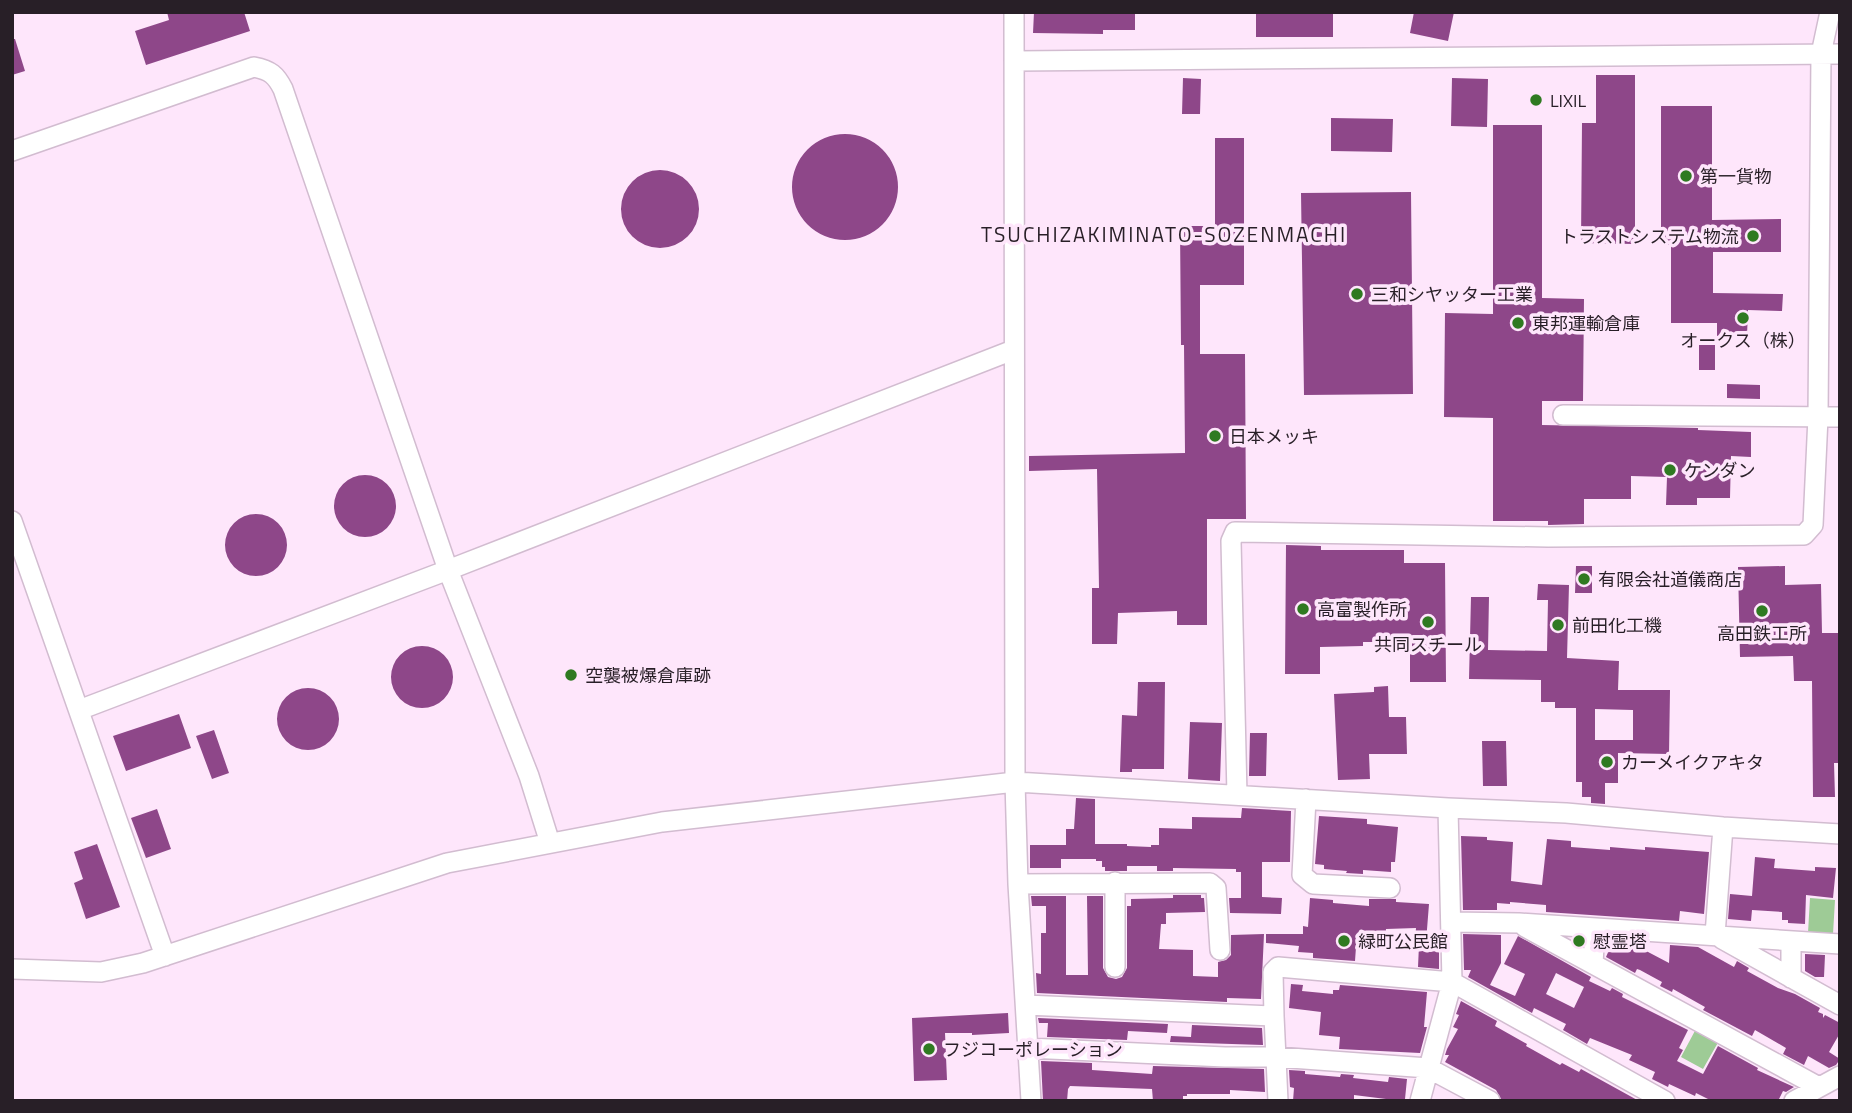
<svg xmlns="http://www.w3.org/2000/svg" width="1852" height="1113" viewBox="0 0 1852 1113" font-family="'Titillium Web','Noto Sans JP',sans-serif">
<rect width="100%" height="100%" fill="#fee6fb"/>
<path fill="#9ecb96" d="M1810,898L1835,900L1833,934L1808,933Z
M1697,1027L1720,1039L1703,1069L1681,1057Z"/>
<path fill="#8e4789" fill-rule="evenodd" d="M167,12H244L250,31L146,65L135,31L169,20Z
M1034,12H1135V30H1103V34L1033,33Z
M1256,12H1333V37H1256Z
M1414,12H1454L1448,41L1410,33Z
M12,39H15L25,71L12,75Z
M1596,75H1635V244L1581,243L1582,123H1596Z
M1183,78L1201,79L1200,114H1182Z
M1452,78L1488,79L1487,127L1451,126Z
M1661,106H1712V220L1781,219V252H1713V293L1783,294L1782,311L1748,310L1747,336H1717V323H1671V245H1661Z
M1331,118L1393,119L1392,152L1331,151Z
M1493,125H1542V298L1584,299L1583,401H1542V425L1698,428V430L1751,432V457L1731,456L1730,498H1697V505H1666L1667,477L1631,476V499H1584V524L1548,525V521H1493V418L1444,417L1445,313L1493,314Z
M792 187a53 53 0 1 1 106 0a53 53 0 1 1-106 0Z
M1215,138H1244V285H1200V354H1245L1246,519H1207V625H1177V611L1118,613L1117,644H1092V588H1099L1097,469L1029,471V456L1185,453L1184,345H1181L1180,226H1215Z
M621 209a39 39 0 1 1 78 0a39 39 0 1 1-78 0Z
M1411,192L1413,394L1304,395L1301,193Z
M1699,345H1715V370H1699Z
M1727,384L1760,385V399L1727,398Z
M334 506a31 31 0 1 1 62 0a31 31 0 1 1-62 0Z
M225 545a31 31 0 1 1 62 0a31 31 0 1 1-62 0Z
M1286,545L1321,546V550H1404V563H1445L1446,682H1410V642H1363V646L1320,647V674H1285Z
M1576,566H1592V593H1575Z
M1785,566V585L1821,584L1822,633H1840V763H1834L1835,797H1813L1812,681H1794L1793,656L1740,657L1738,567Z
M1538,584L1569,585L1567,658L1619,661L1618,690H1670L1669,754L1618,753V783H1605V804L1591,803V797H1582V782H1576V708H1555V702H1541V680L1469,679L1471,597H1489L1488,650L1547,651L1548,600H1537ZM1595,709L1633,710V740H1595Z
M391 677a31 31 0 1 1 62 0a31 31 0 1 1-62 0Z
M1138,682H1165L1164,769H1132V772H1120L1122,715L1137,716Z
M1388,686L1389,717H1406L1407,754H1369L1370,779L1338,780L1334,694L1374,692V687Z
M277 719a31 31 0 1 1 62 0a31 31 0 1 1-62 0Z
M179,714L191,748L126,771L113,736Z
M1190,722L1222,723L1220,781L1188,779Z
M214,730L229,773L212,779L196,736Z
M1250,733H1267L1266,776H1249Z
M1482,741H1506L1507,786H1483Z
M1076,798L1095,799V844H1127V846L1151,847V845H1159V828L1192,829V817L1241,818L1242,808L1291,811L1290,862H1262V897L1282,898L1281,914L1230,913L1229,898H1241V872H1236V869L1173,868V871H1157V866H1127V871H1105V867H1102V861H1096V859H1061V868H1030V845H1066V829H1074Z
M157,809L171,849L146,858L131,818Z
M1319,816L1367,819V824L1398,827L1395,862H1391V872L1363,870V874L1346,873L1347,871L1324,869V865L1315,864Z
M1461,836L1487,837V840L1513,842L1511,881L1542,885L1547,839L1571,841V847L1610,850V847L1645,850V847L1709,852L1704,914L1680,911L1679,921L1546,912V905L1510,902V904L1497,903V910H1463Z
M97,844L120,907L86,919L74,883L83,879L74,852Z
M1755,857L1775,859L1774,868L1815,871V867L1836,868L1833,898L1806,895L1805,924L1788,923V920H1782V912L1752,910L1751,921L1728,919L1730,894L1752,896Z
M1173,895H1201V898H1204L1205,912L1166,913V924H1161L1159,949L1193,950V976L1218,977V962L1226,960L1231,955V935L1264,934L1261,999L1227,998V1002L1037,993L1036,973L1041,974V933H1046V906H1032L1031,896H1066V975H1088L1087,896H1103V968L1108,977L1116,979L1122,977L1127,968V906H1131V899L1173,898Z
M1310,898L1333,900V903L1369,906V899H1396V902L1429,904L1426,942L1415,941L1416,928L1386,929L1384,949L1356,947L1355,961L1313,958V953L1298,952L1299,946L1266,943V934H1303V926L1308,927Z
M1463,934L1501,935V963L1490,985L1515,996L1525,974L1504,964L1518,936L1591,977L1589,981L1610,991L1612,988L1623,994L1622,997L1688,1030L1679,1048L1683,1050L1677,1061L1703,1074L1718,1046L1758,1068L1757,1070L1794,1087L1786,1092L1783,1091L1778,1101H1712L1696,1093L1695,1096L1669,1084L1668,1087L1652,1079L1655,1072L1629,1060L1632,1055L1590,1038L1587,1044L1563,1030L1566,1024L1534,1008L1532,1013L1468,977L1471,970H1464ZM1556,973L1584,987L1574,1008L1546,994Z
M1613,941L1631,943L1669,963L1670,945L1698,947L1734,967L1737,961L1749,968L1747,971L1778,988L1795,994L1820,1008L1818,1012L1823,1014V1018L1825,1015L1840,1023V1033L1829,1052L1840,1059L1836,1065L1829,1068L1808,1056L1804,1065L1783,1054L1786,1048L1755,1030L1752,1036L1703,1010L1705,1007L1673,989L1672,992L1660,986L1662,982L1640,970L1637,969L1635,973L1606,957Z
M1419,945L1439,946V969L1418,967Z
M1805,954L1825,955L1824,977H1815L1805,971Z
M1291,984L1303,985L1302,991L1333,994V990H1339L1340,985L1427,992L1424,1027H1427L1420,1053L1339,1049L1340,1037L1319,1035L1321,1012L1289,1008Z
M1461,1001L1497,1021L1495,1026L1527,1044L1526,1046L1560,1065L1562,1063L1579,1072L1581,1069L1639,1101H1502L1496,1090L1445,1062L1449,1055H1445L1447,1049L1458,1029L1453,1027L1459,1015L1456,1014Z
M1008,1013L1009,1033L972,1035V1033H945L947,1080L914,1081L912,1018Z
M1038,1018L1168,1024L1167,1033L1128,1031L1127,1040L1047,1037L1048,1023H1039Z
M1192,1025L1262,1028L1263,1045L1170,1042L1171,1036L1191,1037Z
M1041,1061L1092,1063V1070L1152,1074L1153,1066L1264,1069L1265,1092L1230,1090V1094H1187V1096H1183V1101H1153L1152,1089L1070,1086L1068,1089L1067,1101H1043Z
M1289,1070L1305,1071V1074L1340,1077L1341,1074L1354,1075L1353,1078L1388,1082L1389,1077L1407,1079L1405,1099L1386,1101V1099L1354,1095V1101H1293L1294,1088L1290,1087Z"/>
<g fill="none" stroke-linecap="round" stroke-linejoin="round">
<g stroke="#d2bcd0" stroke-width="22">
<path id="minor" d="M1014,12L1015,782L1018,884L1031,1101
M1014,61L1840,54
M12,151L254,67C270,70 276,75 283,89L448,570L529,776L550,843
M1563,415L1840,417
M12,521L165,956
M79,710L448,570L1013,350
M1237,795L1231,541L1235,532L1548,537L1804,535L1813,525L1818,417L1821,54L1830,12
M1306,799L1302,875L1313,884L1390,888
M1115,882V967
M1018,884L1210,883L1216,888L1220,950
M1451,922L1519,923L1840,944
M1525,927L1819,1087
M1715,935L1723,827
M1722,939L1840,1005
M1593,964L1595,928
M12,969L101,972L143,963L447,863L662,822L1015,782L1448,808L1566,813L1723,827L1840,834
M1791,978V941
M1026,1005L1274,1016L1278,1101
M1274,1016L1273,972L1278,967L1452,982L1665,1101
M1028,1048L1225,1057H1277L1428,1068L1490,1101
M1420,1101L1452,982L1448,808
M1794,1101L1840,1076"/>
</g>
<use href="#minor" stroke="#fff" stroke-width="19"/>
</g>
<g fill="#2f7a21" stroke="#fee6fb" stroke-width="2.5">
<circle cx="1536" cy="100" r="7"/>
<circle cx="1686" cy="176" r="7"/>
<circle cx="1753" cy="236" r="7"/>
<circle cx="1357" cy="294" r="7"/>
<circle cx="1743" cy="318" r="7"/>
<circle cx="1518" cy="323" r="7"/>
<circle cx="1215" cy="436" r="7"/>
<circle cx="1670" cy="470" r="7"/>
<circle cx="1584" cy="579" r="7"/>
<circle cx="1303" cy="609" r="7"/>
<circle cx="1762" cy="611" r="7"/>
<circle cx="1428" cy="622" r="7"/>
<circle cx="1558" cy="625" r="7"/>
<circle cx="571" cy="675" r="7"/>
<circle cx="1607" cy="762" r="7"/>
<circle cx="1344" cy="941" r="7"/>
<circle cx="1579" cy="941" r="7"/>
<circle cx="929" cy="1049" r="7"/>
</g>
<g text-anchor="middle" dominant-baseline="central" stroke-width="7" stroke-linejoin="round" paint-order="stroke">
<g font-size="18" fill="#281f27" stroke="#fee6fb" text-anchor="start">
<text x="1550" y="100">LIXIL</text>
<text x="1700" y="176">第一貨物</text>
<text x="1739" y="236" text-anchor="end">トラストシステム物流</text>
<text x="1371" y="294">三和シヤッター工業</text>
<text x="1532" y="323">東邦運輸倉庫</text>
<text x="1743" y="340" text-anchor="middle">オークス（株）</text>
<text x="1229" y="436">日本メッキ</text>
<text x="1684" y="470">ケンダン</text>
<text x="1598" y="579">有限会社道儀商店</text>
<text x="1317" y="609">高富製作所</text>
<text x="1572" y="625">前田化工機</text>
<text x="1762" y="633" text-anchor="middle">高田鉄工所</text>
<text x="1428" y="644" text-anchor="middle">共同スチール</text>
<text x="585" y="675">空襲被爆倉庫跡</text>
<text x="1621" y="762">カーメイクアキタ</text>
<text x="1358" y="941">緑町公民館</text>
<text x="1593" y="941">慰霊塔</text>
<text x="943" y="1049">フジコーポレーション</text>
</g>
<g font-size="21" letter-spacing="2" fill="#281f27" stroke="#fee6fb">
<text x="1164" y="234">TSUCHIZAKIMINATO-SOZENMACHI</text>
</g>
</g>
<rect width="1852" height="1113" fill="none" stroke="#281f27" stroke-width="28"/>
</svg>
